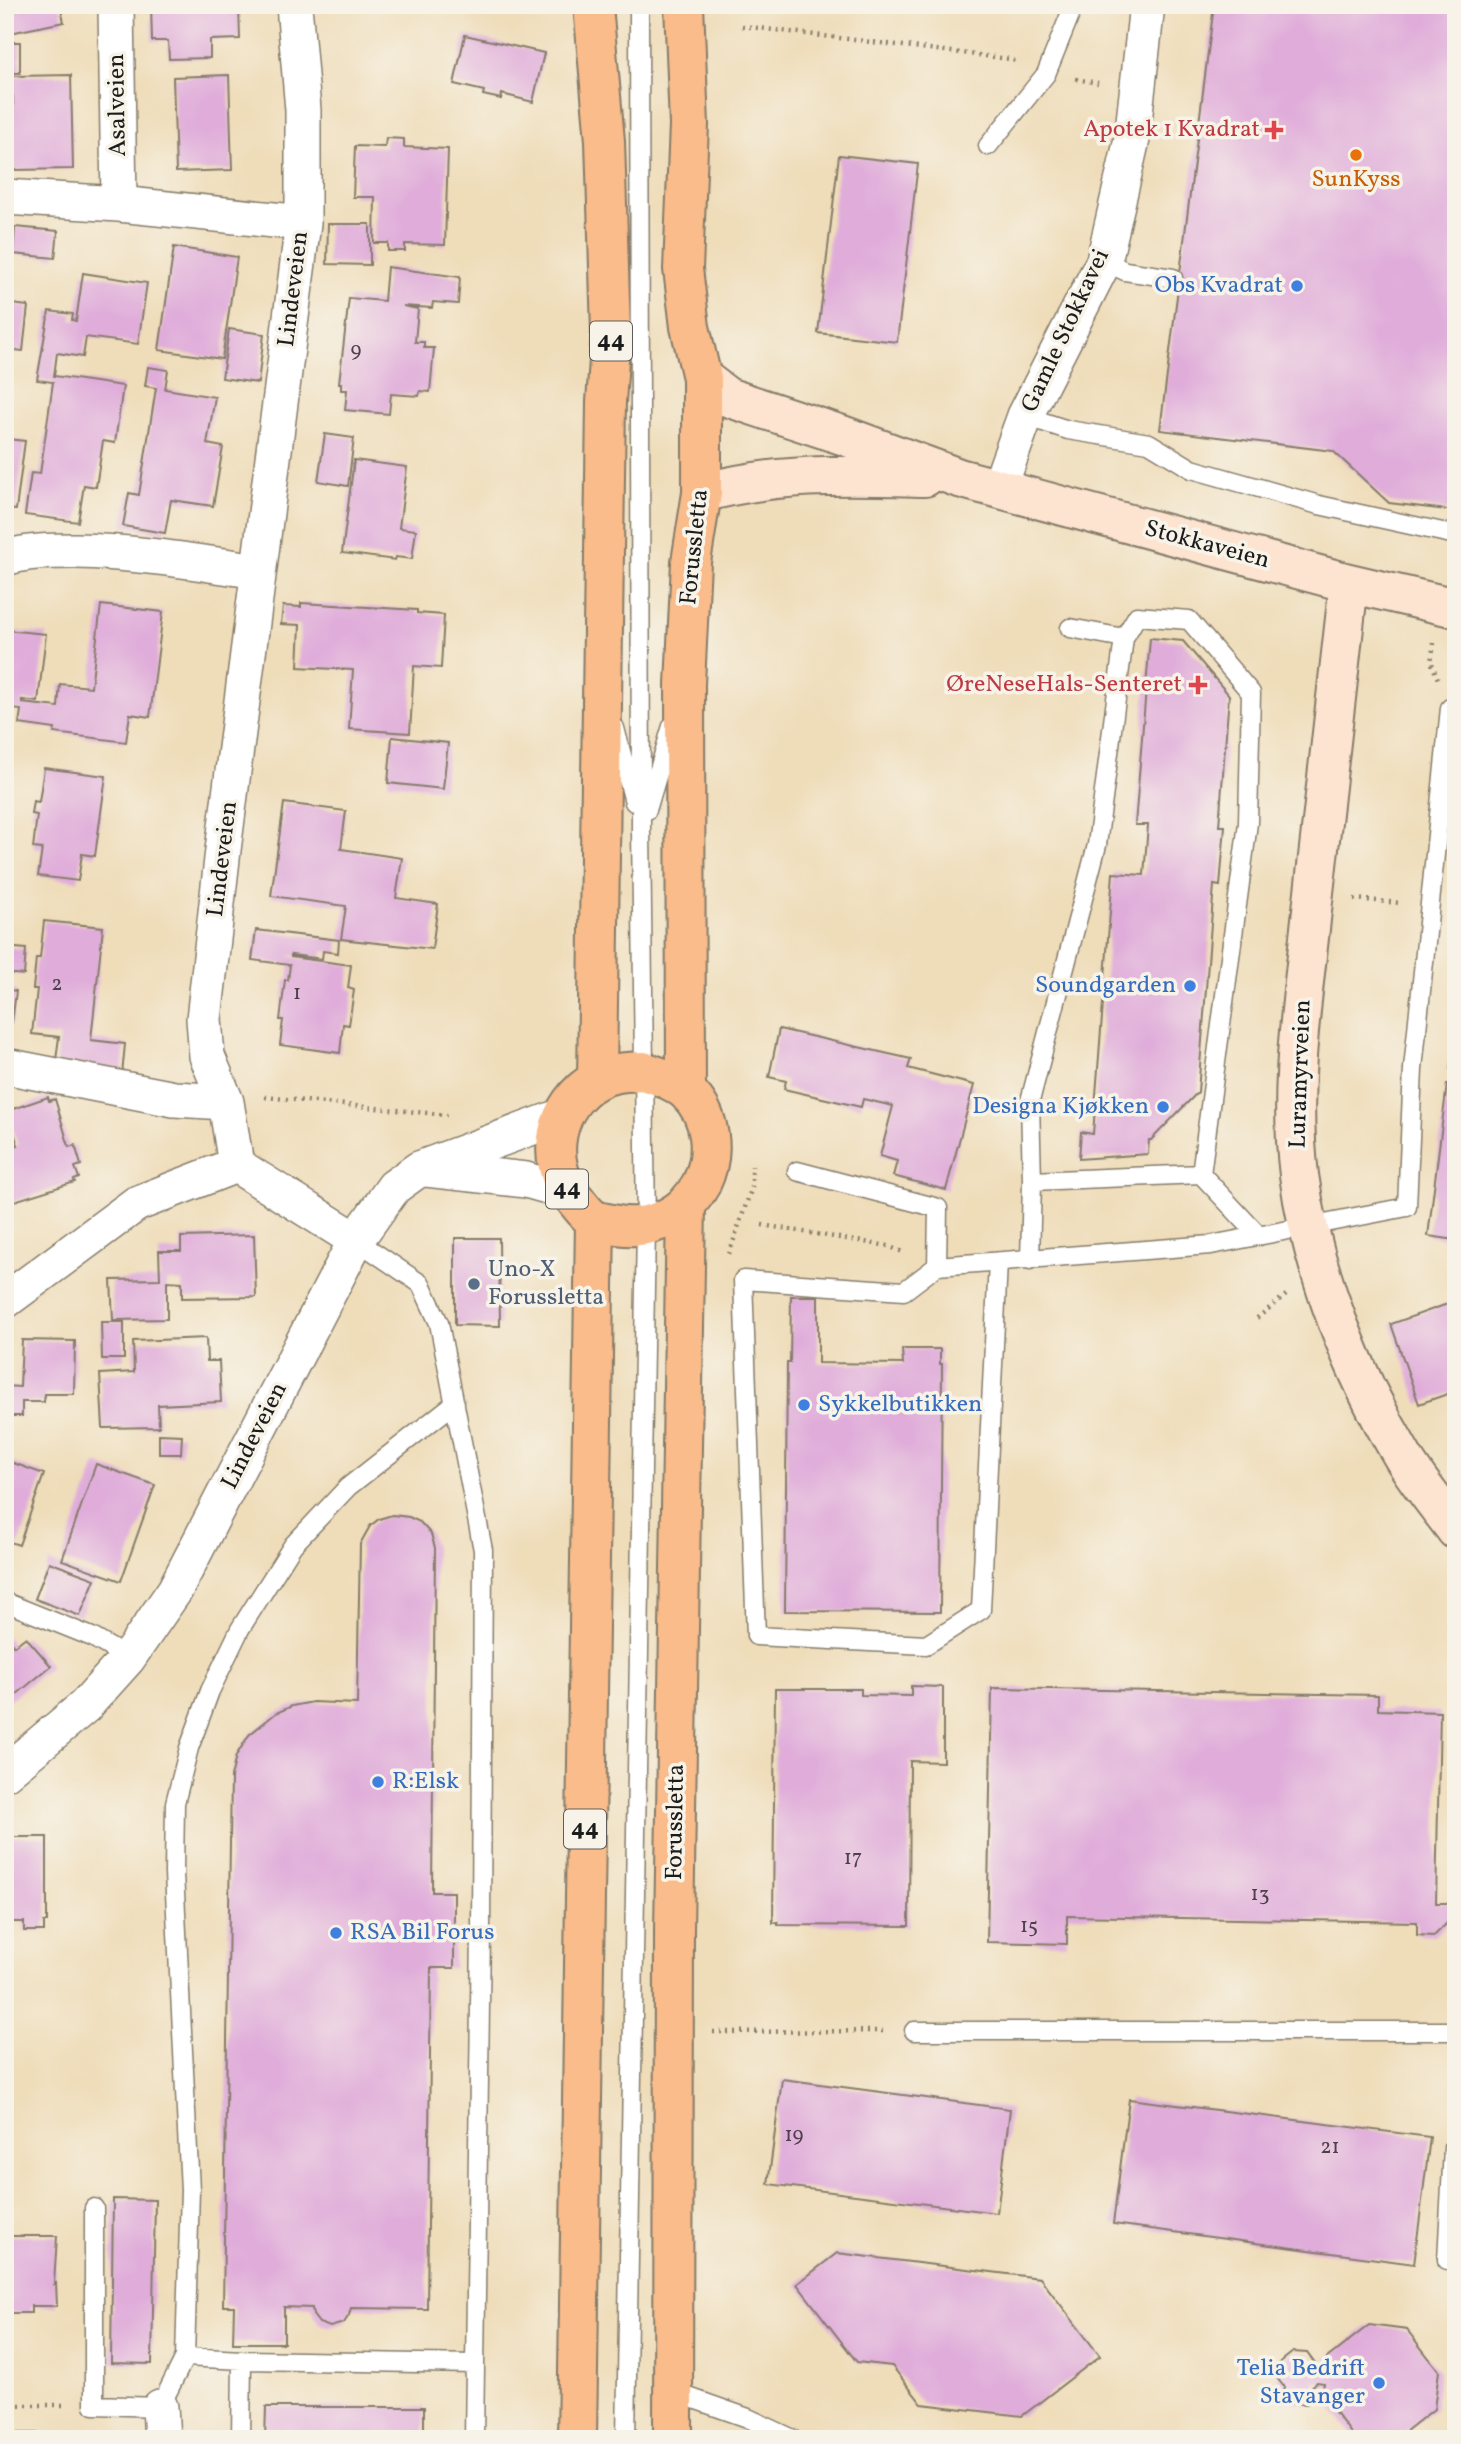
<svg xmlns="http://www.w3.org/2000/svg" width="1461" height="2444" viewBox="0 0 1461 2444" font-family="Vollkorn,serif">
<rect width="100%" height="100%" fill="#f7f3e8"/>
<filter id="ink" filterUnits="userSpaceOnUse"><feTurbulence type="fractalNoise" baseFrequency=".0143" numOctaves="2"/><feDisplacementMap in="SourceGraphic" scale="14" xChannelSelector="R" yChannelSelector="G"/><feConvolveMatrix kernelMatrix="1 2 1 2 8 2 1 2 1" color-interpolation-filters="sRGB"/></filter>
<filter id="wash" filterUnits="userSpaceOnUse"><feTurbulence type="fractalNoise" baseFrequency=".00686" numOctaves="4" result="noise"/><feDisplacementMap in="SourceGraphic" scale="28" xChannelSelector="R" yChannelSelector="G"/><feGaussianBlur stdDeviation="1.57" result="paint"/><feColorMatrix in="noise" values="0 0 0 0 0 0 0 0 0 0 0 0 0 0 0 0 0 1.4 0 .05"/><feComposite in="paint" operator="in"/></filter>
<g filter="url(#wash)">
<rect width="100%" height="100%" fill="#efddba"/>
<g id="blocks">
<path fill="#e0adda" d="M5,5H60L64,22L5,34Z
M151,5H239L240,39L210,40V58L169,59L168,41H152Z
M1214,5H1456V511L1389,503L1333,451L1160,430Z
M465,35L544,53L533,102L502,94L501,99L483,95L484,91L454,84Z
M5,42H20V73H14V76L71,75L73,169L14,170L13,96H5Z
M229,75L232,170L176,172L173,77Z
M386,138L404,139V147L448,149L445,245L405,244V251H388V243H374L375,197H353L355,146L385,147Z
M839,155L918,164L897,342L818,333Z
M328,224H370V265L327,264Z
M15,227L58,231L55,258L13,254Z
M174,247L237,257L222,359L159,350Z
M387,267L460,277L458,304L433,302L432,308L403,306L418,309L415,342H424V348H434L430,392L420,391L419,396L391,394L389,414L345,410L347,390H341V383H339L349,298L384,301Z
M83,273L147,283L138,344L86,337L83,357L57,353L54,376L123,386L115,443L103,441L96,487L84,485L78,522L25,515L31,473L40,474L53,382L37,380L49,311L73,314L72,320L76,321Z
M5,303L28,306L23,351L5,349Z
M229,329L264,334L258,383L222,378Z
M148,367L168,370L165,389L215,397L207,444L223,447L213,506L171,500L165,533L123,526L129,493L139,495L156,388L145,386Z
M325,434L354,438L348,486L318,481Z
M7,439L25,441L16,510L5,509Z
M354,460L407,467L399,528L416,530L412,559L396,557L395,560L342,553Z
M301,603L417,610V613L444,615L441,668L414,666L410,733L349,729L353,670L298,667L300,625L281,624L283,606L301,607Z
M101,605L163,612L150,717L130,714L126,742L54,733L55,729L19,724L21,710L5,708V630L46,634L38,702L22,700V703L58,707L60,684L91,687Z
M1150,638L1183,641L1229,695L1219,826H1225L1220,886L1214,885L1198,1092L1151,1140H1149L1148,1154L1079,1159L1081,1132L1093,1134L1113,873L1144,875L1148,825H1135Z
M392,737L448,743L443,789L388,783Z
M44,768L106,776L95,856L82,854L78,881L38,876L42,849L33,848L37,815L31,814L33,801L39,802Z
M284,803L346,811L341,849L402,858L396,898L438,904L432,949L341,939L346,906L271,896Z
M44,921L103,927L91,1040L125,1044L122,1075L55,1068L59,1037L32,1034L37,989H33L36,958H40Z
M256,930L339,940L338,953L323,951L322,959L291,955V957L351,965L348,988L354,990L349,1025L343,1024L340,1053L280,1045L283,1020H280L285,980H288L290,965L252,960Z
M5,947L26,949L24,975L5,973Z
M5,989L16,991L12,1023L5,1022Z
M779,1029L911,1059L908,1068L974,1085L946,1190L893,1176L897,1161L880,1156L893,1106L863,1099L861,1107L784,1089L786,1081L769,1077Z
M1454,1040H1456V1070L1450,1069Z
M1447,1084L1456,1085V1240L1428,1236Z
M48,1097L49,1101L55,1099L69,1147L75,1145L81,1165L75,1167L79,1178L74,1180L75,1182L5,1204V1149L18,1145L7,1111Z
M254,1235L256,1297L182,1298V1282L167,1281V1319L113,1320L111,1280L160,1279L159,1251H181V1237Z
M455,1238H499L500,1326L455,1325Z
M791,1296H818V1363L903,1364L902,1349H940V1364H942L940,1612L785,1611L787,1363H790Z
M1456,1301V1391L1419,1404L1391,1324Z
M101,1322H124V1359H102Z
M206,1338L207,1361H219L221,1402L158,1405L159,1427L103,1428L100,1374L134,1372L133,1341Z
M22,1340L75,1341L74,1394H45L44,1402H22V1416H5V1386L20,1387Z
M159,1434L182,1435L181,1454H159Z
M5,1460L44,1474L19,1545L10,1542L6,1553Z
M96,1464L155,1485L121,1581L62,1560Z
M392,1515L409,1517L420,1522L431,1534L435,1548L432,1892H454V1968H431L427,2309L351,2308L349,2315L344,2323L330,2327L319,2323L313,2315L312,2308L284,2307V2343H233L234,2306H223L231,1777L236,1756L249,1735L276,1713L292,1706L313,1702L357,1704L360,1544L370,1526L379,1519Z
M49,1562L95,1579L80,1616L35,1599Z
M5,1635L14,1646L26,1637L51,1666L5,1704Z
M911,1686L943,1687V1762L910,1761L909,1926L778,1925V1922L773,1923L775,1689H861V1695L911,1696Z
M992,1688L1378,1695V1710L1440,1712L1436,1903H1450V1920L1434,1936L1417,1935V1922L1067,1916V1944L987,1942Z
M5,1837H47V1922H44V1931H24V1922H5Z
M782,2079L1010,2109L997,2213L768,2184Z
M1129,2099L1430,2137L1414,2264L1113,2224Z
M113,2199L155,2200L152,2364L111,2363Z
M5,2236H57L54,2284L56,2283L57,2306H31V2313H5Z
M837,2253L1040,2278L1100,2356L1022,2416L922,2404L892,2366L857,2362L797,2284Z
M1369,2325L1407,2330L1439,2371L1434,2409L1396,2439L1354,2437L1322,2395L1324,2383L1317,2382L1309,2389L1307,2404L1282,2402L1284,2387L1277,2378L1279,2363L1293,2352L1307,2353L1319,2369L1325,2370L1327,2358Z
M266,2407H424V2439H265Z
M5,2433H65V2439H5Z"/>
</g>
</g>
<g filter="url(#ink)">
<use href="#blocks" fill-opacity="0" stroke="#867c6b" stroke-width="2"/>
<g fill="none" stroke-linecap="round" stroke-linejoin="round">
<g stroke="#867c6b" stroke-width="21">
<path id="lane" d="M988,146L1046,74L1074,5
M1104,261L1125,271L1173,278
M1025,416L1068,430L1149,443L1192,469L1319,505L1456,535
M1070,628L1124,638
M615,728L634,802
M647,810L672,726
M797,1171L938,1208L937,1266
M1032,1181L1030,1101L1097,845L1124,638L1137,616L1189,620L1251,693L1248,823L1201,1174
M356,1240L421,1284L439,1323L483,1550L481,1932L474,2439
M1030,1260L1032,1181L1201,1174L1259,1236
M998,1262L981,1610L926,1645L756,1636L743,1280L904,1291L937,1266L1211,1245L1407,1207L1413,1069L1450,708
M5,1602L92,1637L128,1658
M914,2031H1456
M1453,2148L1447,2260H1456
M94,2208V2405L160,2407L185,2357L242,2360L475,2364
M185,2357L190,2190L174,1873L175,1803L189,1748L210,1691L240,1629L293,1545L348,1487L455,1403
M674,2392L748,2418L793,2439
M241,2439L242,2360
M626,2439L646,1226L641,830L639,5"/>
</g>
<g stroke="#867c6b" stroke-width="38">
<path id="street" d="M116,5L119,204
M5,197L119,204L303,223
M999,488L1025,416L1104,261L1132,139L1147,5
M5,558C28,551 51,551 75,551C137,552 197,562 258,571
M5,1066L174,1099L226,1102
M426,1169L526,1180L568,1192
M356,1240L394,1187L419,1169L562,1116
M5,1301L136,1204L236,1165
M5,1773L85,1706L128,1658L175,1590L356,1240L236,1165L226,1102L207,1056L204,1019L223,850L303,223V110L294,5
M160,2407L162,2439"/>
</g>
<g stroke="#867c6b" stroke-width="42">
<path id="secondary" d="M702,378L727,397L842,435L959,478L1349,583L1456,608
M702,493C779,472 847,475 925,477
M1349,583C1336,692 1324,801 1312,910C1303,998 1288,1087 1299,1175C1312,1271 1353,1374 1403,1457C1418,1482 1438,1506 1456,1530"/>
</g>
<g stroke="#867c6b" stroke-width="42">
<path id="primary" d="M593,5L605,141L611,332L606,402L597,1080
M684,5L689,125L683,269L690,327L702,378V493L691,562L685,684L686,1091
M643,1071C658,1076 674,1080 686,1091C712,1115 716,1154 701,1184C690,1204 676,1216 654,1223C642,1227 629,1227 617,1225C611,1223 602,1223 596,1220C588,1217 580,1205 574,1198C542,1162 555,1102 597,1080C611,1072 627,1072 643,1071Z
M577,2439L595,1220
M673,2439L674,1931L686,1206"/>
</g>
<path stroke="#867c6b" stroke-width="4.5" stroke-dasharray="2 5" stroke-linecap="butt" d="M742,26L1010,59L1018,62
M1076,79L1098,83
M1434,643L1431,661L1439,682
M1354,899L1401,903
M265,1097L447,1115
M762,1225L888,1246L905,1253
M729,1254L752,1187V1166
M1257,1318L1286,1295
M713,2032L886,2031
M5,2405H65"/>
<use href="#lane" stroke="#fff" stroke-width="18"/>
<use href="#street" stroke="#fff" stroke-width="35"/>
<use href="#secondary" stroke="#fde4d0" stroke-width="38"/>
<use href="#primary" stroke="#f9bc8a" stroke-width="38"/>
</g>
</g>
<g fill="#e0444e" stroke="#f7f3e8" stroke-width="2.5">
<path d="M1270.5 119.5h7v7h7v7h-7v7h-7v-7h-7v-7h7z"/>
<path d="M1194.5 674.5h7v7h7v7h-7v7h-7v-7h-7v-7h7z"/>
</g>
<circle fill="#e8710a" stroke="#f7f3e8" stroke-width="2.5" cx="1356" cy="155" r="7"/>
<g fill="#3f7fe0" stroke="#f7f3e8" stroke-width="2.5">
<circle cx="1297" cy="286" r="7"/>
<circle cx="1190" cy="986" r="7"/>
<circle cx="1163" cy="1107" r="7"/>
<circle cx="804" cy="1405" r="7"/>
<circle cx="378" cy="1782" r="7"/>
<circle cx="336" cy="1933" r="7"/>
<circle cx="1379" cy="2383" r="7"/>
</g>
<circle fill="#5c6f8a" stroke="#f7f3e8" stroke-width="2.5" cx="474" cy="1284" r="7"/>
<g text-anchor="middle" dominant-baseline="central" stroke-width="7" stroke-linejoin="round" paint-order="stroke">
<g font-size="21" fill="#4d404c">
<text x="356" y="350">9</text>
<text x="57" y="984">2</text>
<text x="297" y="993">1</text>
<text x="853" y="1858">17</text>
<text x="1260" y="1894">13</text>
<text x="1029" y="1926">15</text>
<text x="794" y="2135">19</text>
<text x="1330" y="2147">21</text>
</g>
<g fill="#f7f3e8" stroke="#5e5c59" stroke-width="2">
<rect x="590" y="321.5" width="42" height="39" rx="5"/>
<rect x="546" y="1169.5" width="42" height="39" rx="5"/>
<rect x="564" y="1809.5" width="42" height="39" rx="5"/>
</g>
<g font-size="23" font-weight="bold" fill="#1c1c1c">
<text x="611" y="341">44</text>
<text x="567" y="1189">44</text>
<text x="585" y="1829">44</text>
</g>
<g font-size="24" fill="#1c1c1c" stroke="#f7f3e8">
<text transform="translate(118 105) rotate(-91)">Asalveien</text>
<text transform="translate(294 289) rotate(-83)">Lindeveien</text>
<text transform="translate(1066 331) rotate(-65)">Gamle Stokkavei</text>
<text transform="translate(1207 545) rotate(15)">Stokkaveien</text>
<text transform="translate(695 547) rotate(-84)">Forussletta</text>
<text transform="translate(223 859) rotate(-83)">Lindeveien</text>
<text transform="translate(1301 1074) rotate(-88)">Luramyrveien</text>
<text transform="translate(255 1436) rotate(-63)">Lindeveien</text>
<text transform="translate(676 1822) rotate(-89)">Forussletta</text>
</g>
<g font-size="24" fill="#be3a42" stroke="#f7f3e8" text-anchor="end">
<text x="1260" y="130">Apotek 1 Kvadrat</text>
<text x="1182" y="685">ØreNeseHals-Senteret</text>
</g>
<g font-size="24" fill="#c56008" stroke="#f7f3e8">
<text x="1356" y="180">SunKyss</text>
</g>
<g font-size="24" fill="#366cbe" stroke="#f7f3e8" text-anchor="end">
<text x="1283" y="286">Obs Kvadrat</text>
<text x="1176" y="986">Soundgarden</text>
<text x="1149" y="1107">Designa Kjøkken</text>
<text x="818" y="1405" text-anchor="start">Sykkelbutikken</text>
<text x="392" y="1782" text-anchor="start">R:Elsk</text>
<text x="350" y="1933" text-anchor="start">RSA Bil Forus</text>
<text x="1365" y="2369">Telia Bedrift<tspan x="1365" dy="28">Stavanger</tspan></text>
</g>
<g font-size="24" fill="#4e5e75" stroke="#f7f3e8" text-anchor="start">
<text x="488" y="1270">Uno-X<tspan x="488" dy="28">Forussletta</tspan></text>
</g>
</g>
<rect width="1461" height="2444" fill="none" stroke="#f7f3e8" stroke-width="28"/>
</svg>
